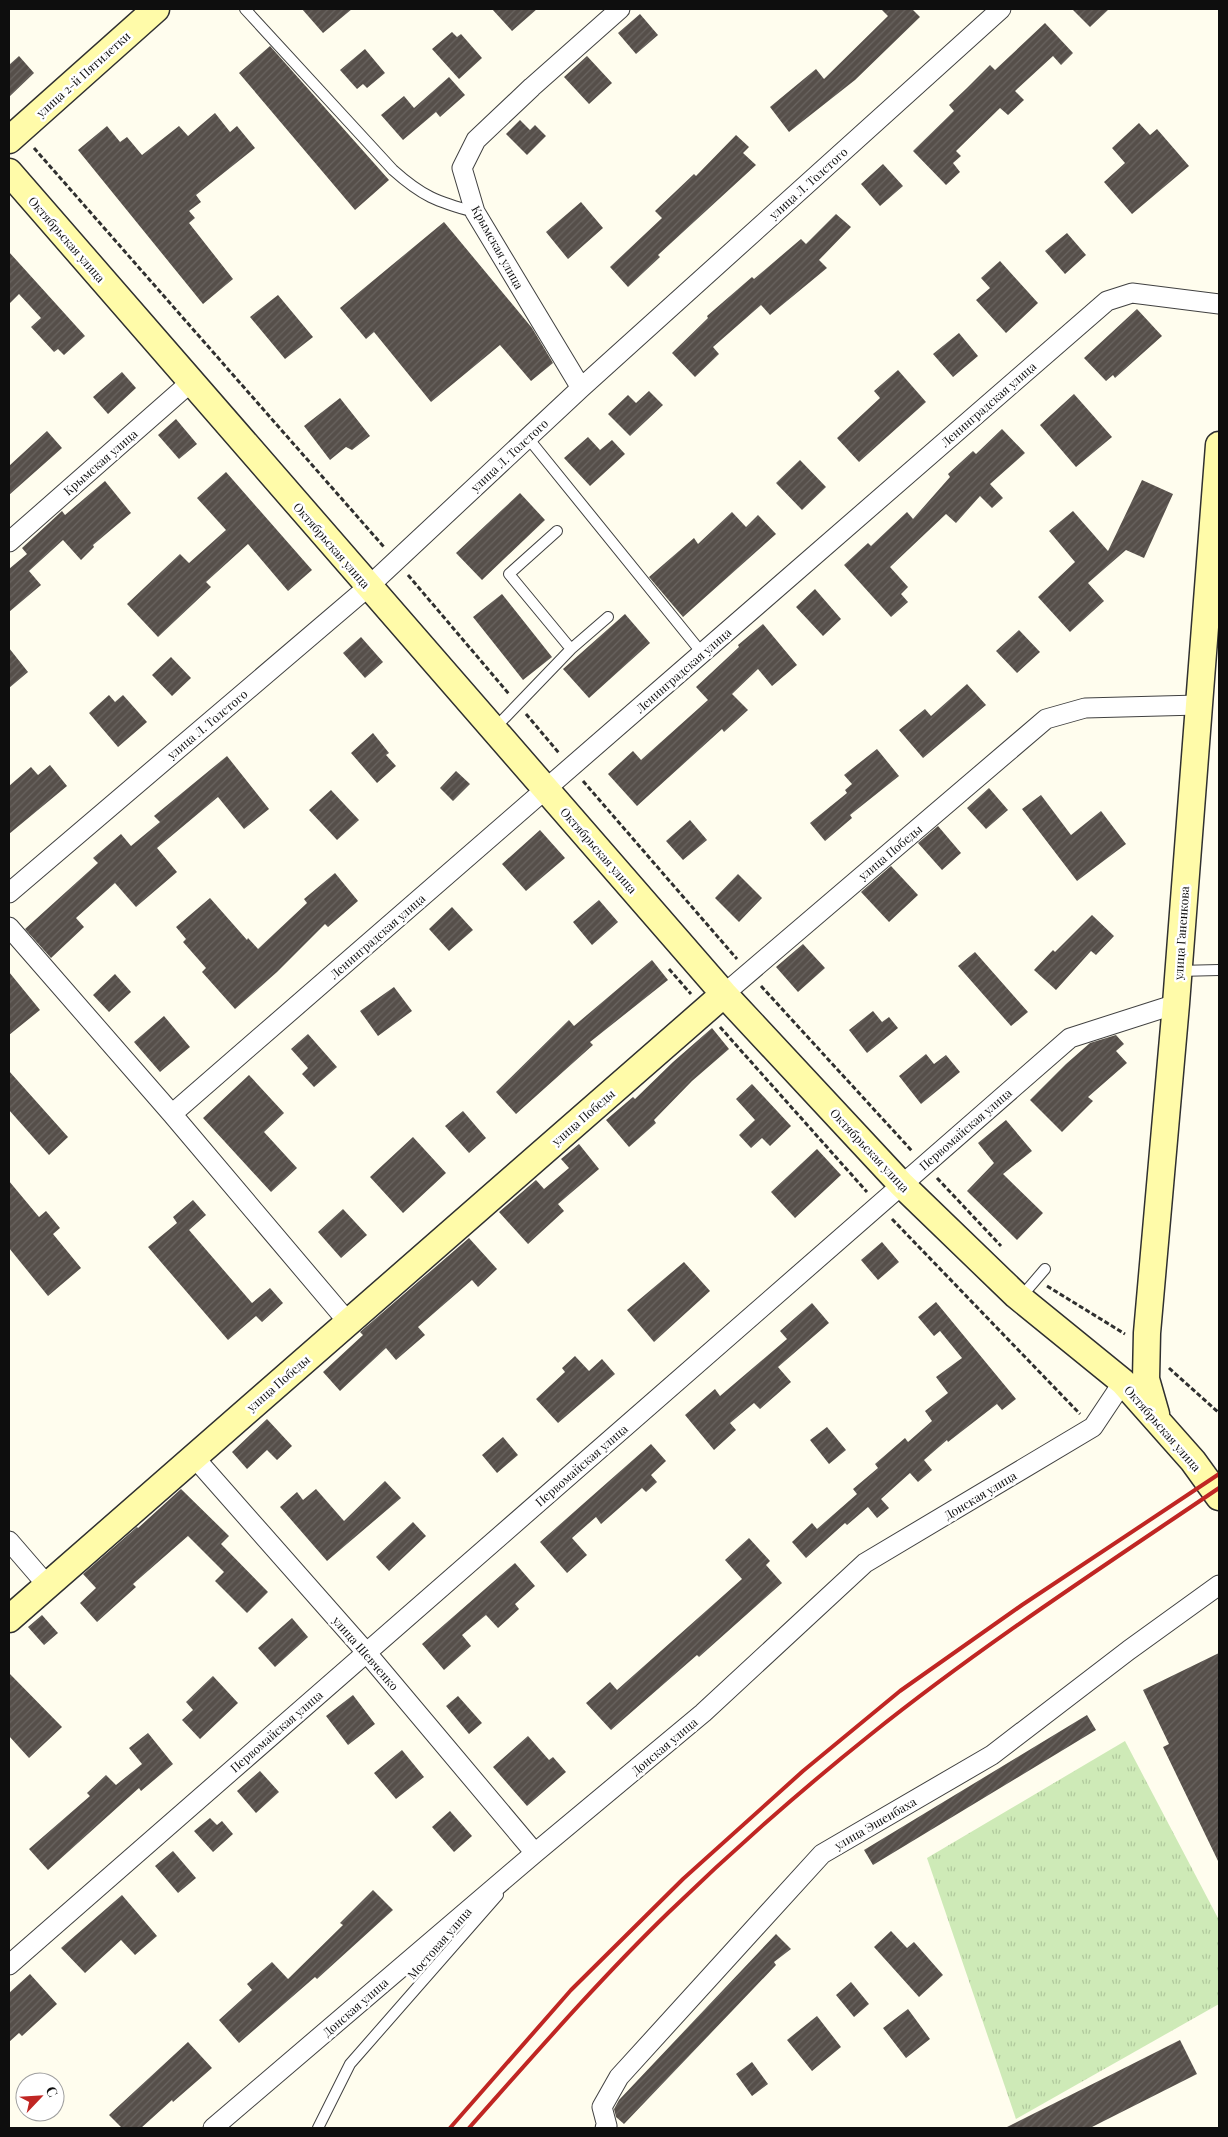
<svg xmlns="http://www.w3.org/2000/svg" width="1228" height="2137" viewBox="0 0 1228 2137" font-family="'Playfair Display',serif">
<defs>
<pattern id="grass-tufts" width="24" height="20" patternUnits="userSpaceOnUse" patternTransform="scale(1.25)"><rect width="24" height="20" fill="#ceeab7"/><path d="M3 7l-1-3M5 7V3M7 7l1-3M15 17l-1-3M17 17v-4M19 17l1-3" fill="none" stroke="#b0c89c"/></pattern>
<pattern id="building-hatch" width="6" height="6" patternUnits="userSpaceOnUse" patternTransform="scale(1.25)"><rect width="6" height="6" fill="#564f4a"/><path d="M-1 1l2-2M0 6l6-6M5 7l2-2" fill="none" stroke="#696460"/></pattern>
</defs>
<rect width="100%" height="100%" fill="#fffdee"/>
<path fill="url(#grass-tufts)" d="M1125,1741L1219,1920V2004L1016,2119L927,1858Z"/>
<path fill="url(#building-hatch)" d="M302,9H352L323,33Z
M492,9H537L512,31Z
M881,9H912L920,17L855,80L789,132L770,107L816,69L824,79L888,16Z
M1072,9H1109L1090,27Z
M640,14L658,35L636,54L618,33Z
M1045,23L1073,53L1061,65L1053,56L1015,91L1024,100L1008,115L1000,108L956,151L961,156L953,163L960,172L946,185L913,151L954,111L949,105L967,88L990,65L995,70Z
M452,32L457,37L461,34L482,58L459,79L432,49Z
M270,46L389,180L355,210L239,73Z
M365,49L385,73L367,88L363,84L357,89L340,70Z
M19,56L34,73L9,97V65Z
M587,56L612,83L589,104L564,77Z
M449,77L465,95L440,117L436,112L403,140L381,115L404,96L414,108Z
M215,113L230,132L237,126L255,148L196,195L201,202L189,211L195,218L189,223L233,279L203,304L78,150L107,126L120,142L127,137L142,155L179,126L188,136Z
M520,120L530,130L535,125L546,136L527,155L506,134Z
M1139,123L1150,135L1157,129L1189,166L1132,214L1104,182L1125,163L1112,148Z
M736,135L749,147L743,153L756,165L658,255L660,257L628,287L610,267L662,218L655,211L694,174L696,176Z
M883,164L903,186L880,206L861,184Z
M581,202L603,228L568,259L546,232Z
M836,214L851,227L819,260L827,268L770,315L761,305L713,347L719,354L695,377L672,353L708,318L707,316L752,277L754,279L801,239L806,244Z
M444,222L532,328L553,363L531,381L500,345L431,402L374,332L366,339L340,308Z
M1067,233L1086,255L1065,274L1045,251Z
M9,252L85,336L64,355L58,349L54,352L31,327L41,318L19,294L9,304Z
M1000,261L1038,303L1006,333L976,300L990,288L981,278Z
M278,295L313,337L285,359L250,317Z
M1137,309L1162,336L1115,378L1113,375L1106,381L1084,358Z
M959,333L978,356L953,377L933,354Z
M898,370L926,402L859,462L837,438L880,398L874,391Z
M122,372L136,388L108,414L93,397Z
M649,391L663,405L630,436L608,414L628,395L636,403Z
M1074,394L1112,437L1076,467L1040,425Z
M340,398L370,436L352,450L346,447L330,460L304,426Z
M176,419L197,444L179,459L158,435Z
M1002,429L1025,453L990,484L1003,498L992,508L980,496L956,523L946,514L890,567L908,587L901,594L908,602L891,617L844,565L868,543L871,546L907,512L913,519L950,477L948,474L973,451L976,454Z
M47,431L62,448L9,495V466Z
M588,437L600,450L612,440L625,454L590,486L564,458Z
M800,460L826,487L802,510L776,483Z
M226,472L312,570L288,591L248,544L206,582L211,587L158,637L127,604L180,554L189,563L226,530L197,498Z
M1142,480L1173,494L1144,558L1126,550L1088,583L1104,601L1070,632L1038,597L1075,562L1049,531L1073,511L1108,551Z
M105,481L131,513L93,545L94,547L81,560L63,540L29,571L41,585L9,612V569L27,554L22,548L62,511L65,515Z
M520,493L545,520L482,580L456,553Z
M732,512L746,527L758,515L776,534L683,617L649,577L694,538L698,544Z
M815,589L841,619L823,636L796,607Z
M502,594L552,657L523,680L473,617Z
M625,614L650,643L589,698L563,669Z
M763,624L797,665L772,686L758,669L732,694L748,710L724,732L722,729L637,806L608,774L633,751L641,760L708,700L696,687L739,647L738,645Z
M1019,630L1040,652L1017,673L996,651Z
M361,637L383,662L365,678L343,653Z
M9,648L28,672L9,688Z
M171,657L191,678L172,696L152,675Z
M967,684L986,705L923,758L899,730L925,709L931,716Z
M109,695L115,702L123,695L147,722L118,747L89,713Z
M373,733L389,753L386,755L396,766L377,783L351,753Z
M877,749L899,776L850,815L852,818L825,841L810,823L847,793L845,790L852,784L844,775Z
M227,756L269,809L244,829L218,797L157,848L177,872L136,907L115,883L76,918L84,927L51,958L25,929L98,863L93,858L121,834L131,846L160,822L154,816Z
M50,765L67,786L9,834V786L31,767L38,775Z
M456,771L470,784L453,801L440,788Z
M989,788L1008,810L986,829L967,808Z
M331,790L359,820L337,840L309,810Z
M1041,795L1071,835L1101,811L1126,844L1077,881L1022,809Z
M690,820L707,840L683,860L666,841Z
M938,826L961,853L942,870L918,843Z
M540,830L565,858L526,891L502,864Z
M891,866L918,895L889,922L861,892Z
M335,873L358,901L328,927L325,924L277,972L235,1009L202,972L206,968L183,942L186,939L176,927L210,898L247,940L248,938L258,949L307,903L304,899Z
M738,874L762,898L739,922L715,898Z
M599,900L618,922L592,945L573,922Z
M452,907L473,930L449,951L429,929Z
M1092,915L1114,936L1096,955L1091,951L1056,990L1034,970L1053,950L1055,952Z
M803,944L825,968L798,992L776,967Z
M975,952L1028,1012L1011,1026L958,966Z
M652,960L668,980L590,1042L593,1045L516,1114L496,1092L569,1020L574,1026Z
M9,972L40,1010L9,1035Z
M115,974L131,992L109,1012L93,995Z
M394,987L412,1011L378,1036L360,1011Z
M873,1011L882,1022L889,1017L898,1028L867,1053L849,1030Z
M164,1016L190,1047L160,1072L134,1042Z
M712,1028L729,1049L692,1081L654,1120L656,1123L629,1147L606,1120L633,1097L635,1099L673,1062Z
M308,1034L337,1067L314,1087L302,1074L308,1068L291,1049Z
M1116,1035L1124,1044L1116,1051L1127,1063L1088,1097L1093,1101L1062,1132L1030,1100L1066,1064L1090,1043Z
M926,1054L934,1064L946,1055L960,1072L921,1104L899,1076Z
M9,1071L68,1137L49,1155L9,1110Z
M249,1075L284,1113L264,1132L297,1168L271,1192L203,1118Z
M752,1084L791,1126L770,1146L762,1138L751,1148L739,1135L755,1120L736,1099Z
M463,1111L486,1138L469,1153L445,1126Z
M1006,1120L1032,1151L1003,1174L1043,1213L1017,1240L967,1191L994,1163L978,1143Z
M413,1137L446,1173L403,1213L370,1177Z
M579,1144L599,1169L558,1204L564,1211L528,1244L499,1212L536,1180L544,1189L569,1168L561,1159Z
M817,1149L841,1175L795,1218L771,1192Z
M9,1181L39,1217L46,1211L60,1228L53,1234L81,1268L48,1296L9,1248Z
M193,1200L206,1215L189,1230L252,1303L270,1288L283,1303L262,1322L256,1316L228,1340L148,1247L177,1223L173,1217Z
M343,1209L367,1235L341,1258L318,1232Z
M469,1238L497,1269L478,1287L472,1280L418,1327L425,1335L396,1360L386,1348L340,1391L323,1372L363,1335L360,1332Z
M882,1242L899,1262L878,1280L861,1260Z
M684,1262L710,1291L654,1342L627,1310Z
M936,1302L1016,1399L1002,1410L997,1404L948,1442L947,1440L924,1460L932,1470L918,1482L910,1473L881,1499L889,1508L877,1518L868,1507L847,1525L845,1523L806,1558L792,1542L812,1523L817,1529L857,1494L853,1489L878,1468L875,1464L905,1438L908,1442L932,1421L925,1411L948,1393L936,1377L962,1358L940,1331L934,1336L918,1317Z
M812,1303L829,1323L778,1367L791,1382L760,1409L754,1403L730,1423L736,1430L714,1450L685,1415L715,1389L720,1396L787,1339L780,1331Z
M575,1356L589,1371L602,1359L615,1374L558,1423L536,1399L565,1372L562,1368Z
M267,1419L292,1446L277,1460L267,1450L247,1469L232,1452Z
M827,1427L846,1450L829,1464L810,1440Z
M503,1437L518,1455L497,1473L482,1455Z
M651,1444L666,1461L651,1475L657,1482L646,1492L642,1488L601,1524L596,1517L572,1538L587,1555L567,1573L540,1542Z
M385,1481L401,1498L327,1561L280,1507L297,1492L303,1500L316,1489L344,1521Z
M181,1489L229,1536L221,1544L268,1592L247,1613L215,1581L224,1572L188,1536L133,1584L136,1587L97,1622L80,1603L96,1588L83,1574L137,1527L138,1528Z
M413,1522L426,1536L389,1571L376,1557Z
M749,1538L770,1561L766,1565L782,1583L699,1657L697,1655L611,1730L586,1703L610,1682L617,1690L742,1579L725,1560Z
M515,1563L535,1586L515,1604L519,1609L498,1628L486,1615L462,1635L471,1646L444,1670L422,1644Z
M42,1615L58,1633L44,1645L28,1627Z
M292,1618L308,1637L275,1667L258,1648Z
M1219,1653V1863L1163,1747L1169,1744L1143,1690Z
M9,1673L62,1727L29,1758L9,1736Z
M213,1676L238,1703L200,1739L182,1720L193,1710L186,1702Z
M353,1695L375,1724L348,1745L326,1716Z
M458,1696L482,1723L469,1734L446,1706Z
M1087,1715L1096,1730L873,1865L864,1850Z
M148,1733L173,1764L141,1791L139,1788L48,1870L29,1849L90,1796L87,1793L106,1775L116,1785L142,1764L129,1748Z
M528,1736L549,1760L553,1757L566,1772L527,1806L493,1767Z
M402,1750L424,1777L396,1799L374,1773Z
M260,1771L279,1792L256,1813L237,1791Z
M450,1811L472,1836L454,1852L432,1827Z
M210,1818L217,1825L222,1821L233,1834L213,1852L194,1831Z
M173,1851L196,1878L178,1893L155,1866Z
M373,1890L393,1910L317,1979L315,1977L239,2043L219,2020L252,1990L247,1984L272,1962L288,1979L343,1925L340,1923Z
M122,1895L157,1936L135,1955L121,1940L85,1973L61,1948Z
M891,1931L907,1948L914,1942L943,1975L919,1997L874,1947Z
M776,1934L791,1949L774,1962L776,1965L624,2124L616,2117L614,2109L619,2100Z
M30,1974L57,2004L22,2036L19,2033L9,2042V1993Z
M851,1982L869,2004L854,2017L836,1995Z
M908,2009L930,2039L906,2058L883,2028Z
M817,2016L841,2047L812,2071L787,2040Z
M1180,2040L1197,2074L1090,2128H1005Z
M188,2042L212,2068L173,2102L172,2100L141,2128H122L109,2115Z
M752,2062L768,2084L752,2096L736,2074Z"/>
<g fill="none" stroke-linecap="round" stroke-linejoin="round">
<g stroke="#414141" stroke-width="12">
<path id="lane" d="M245,9L393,170C422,196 437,202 475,212
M528,438L702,653
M557,531L509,574L571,649
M495,728L571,649L608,617
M1178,971L1219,970
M1021,1297L1045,1269
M318,2128L350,2064L498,1895"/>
</g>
<g stroke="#414141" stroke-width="21">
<path id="street" d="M581,388L475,212L462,168L476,140L532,87L620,9
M9,542L191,382
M9,893L368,587L581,388L1001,9
M9,927L172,1114L348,1322
M724,994L1046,719L1085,708L1198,705
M172,1114L1107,301L1132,293L1219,304
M194,1457L366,1652L535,1853
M9,1541L47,1585
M9,1965L1070,1038L1176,1004
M213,2128L535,1853L703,1713L865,1563L1093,1427L1123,1382
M605,2128L607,2126L602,2107L619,2077L822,1854L992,1755L1129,1650L1219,1585"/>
</g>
<g stroke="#303030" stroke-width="29">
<path id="secondary" d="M9,140L156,9
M9,172L724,994L901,1184L1016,1295L1123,1382L1193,1461L1219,1497
M1156,1414L1146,1379L1147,1333L1176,1004L1219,445
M9,1619L724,994"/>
</g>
<path stroke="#303030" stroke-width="3" stroke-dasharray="5 2.5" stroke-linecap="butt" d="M34,148L384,547
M408,575L509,694
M526,714L559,753
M583,781L737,959
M669,969L691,994
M761,986L912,1151
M720,1027L867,1192
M937,1178L1001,1246
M892,1219L1080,1414
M1047,1286L1125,1334
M1169,1368L1219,1413"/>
<use href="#lane" stroke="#fff" stroke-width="10"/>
<use href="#street" stroke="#fff" stroke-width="19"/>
<use href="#secondary" stroke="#fffba9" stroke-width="26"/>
<path stroke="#c02623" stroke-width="4" d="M450,2128L571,1990L683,1879L803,1771L900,1691L1022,1605L1219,1474
M469,2128C534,2055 598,1981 668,1913C732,1851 800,1791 870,1735C981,1646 1101,1568 1219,1488"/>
</g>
<g text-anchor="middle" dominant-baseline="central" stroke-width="5" stroke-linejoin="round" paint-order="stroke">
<g font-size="12" fill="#0e0e0e" stroke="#fff">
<text transform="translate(83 74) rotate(-42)">улица 2-й Пятилетки</text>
<text transform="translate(808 183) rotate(-42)">улица Л. Толстого</text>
<text transform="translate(67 239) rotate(49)">Октябрьская улица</text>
<text transform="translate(498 247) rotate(61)">Крымская улица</text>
<text transform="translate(988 404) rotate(-41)">Ленинградская улица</text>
<text transform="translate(509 455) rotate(-43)">улица Л. Толстого</text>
<text transform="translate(100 462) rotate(-41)">Крымская улица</text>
<text transform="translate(332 545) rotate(49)">Октябрьская улица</text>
<text transform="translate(683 670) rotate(-41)">Ленинградская улица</text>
<text transform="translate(207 724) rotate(-40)">улица Л. Толстого</text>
<text transform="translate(599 850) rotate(49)">Октябрьская улица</text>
<text transform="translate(890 852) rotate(-40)">улица Победы</text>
<text transform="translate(1181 933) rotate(-86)">улица Ганенкова</text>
<text transform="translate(377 936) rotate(-41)">Ленинградская улица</text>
<text transform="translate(583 1117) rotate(-41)">улица Победы</text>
<text transform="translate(965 1129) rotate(-41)">Первомайская улица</text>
<text transform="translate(870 1150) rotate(47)">Октябрьская улица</text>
<text transform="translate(278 1383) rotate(-41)">улица Победы</text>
<text transform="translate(1163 1428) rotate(49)">Октябрьская улица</text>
<text transform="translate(581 1465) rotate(-41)">Первомайская улица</text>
<text transform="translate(980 1495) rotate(-31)">Донская улица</text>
<text transform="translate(366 1653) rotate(49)">улица Шевченко</text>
<text transform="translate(276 1731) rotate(-41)">Первомайская улица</text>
<text transform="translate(664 1746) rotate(-40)">Донская улица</text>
<text transform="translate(875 1823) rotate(-30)">улица Эшенбаха</text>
<text transform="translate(439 1943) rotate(-49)">Мостовая улица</text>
<text transform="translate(355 2007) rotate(-41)">Донская улица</text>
</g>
</g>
<rect width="1228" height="2137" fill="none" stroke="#0e0e0e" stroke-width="20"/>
<g transform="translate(40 2097) rotate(65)"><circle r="24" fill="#ffffff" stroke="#9f9f9f"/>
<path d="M0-4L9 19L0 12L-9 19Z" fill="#c02623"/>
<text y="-8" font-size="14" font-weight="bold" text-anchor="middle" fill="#0e0e0e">С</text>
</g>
</svg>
